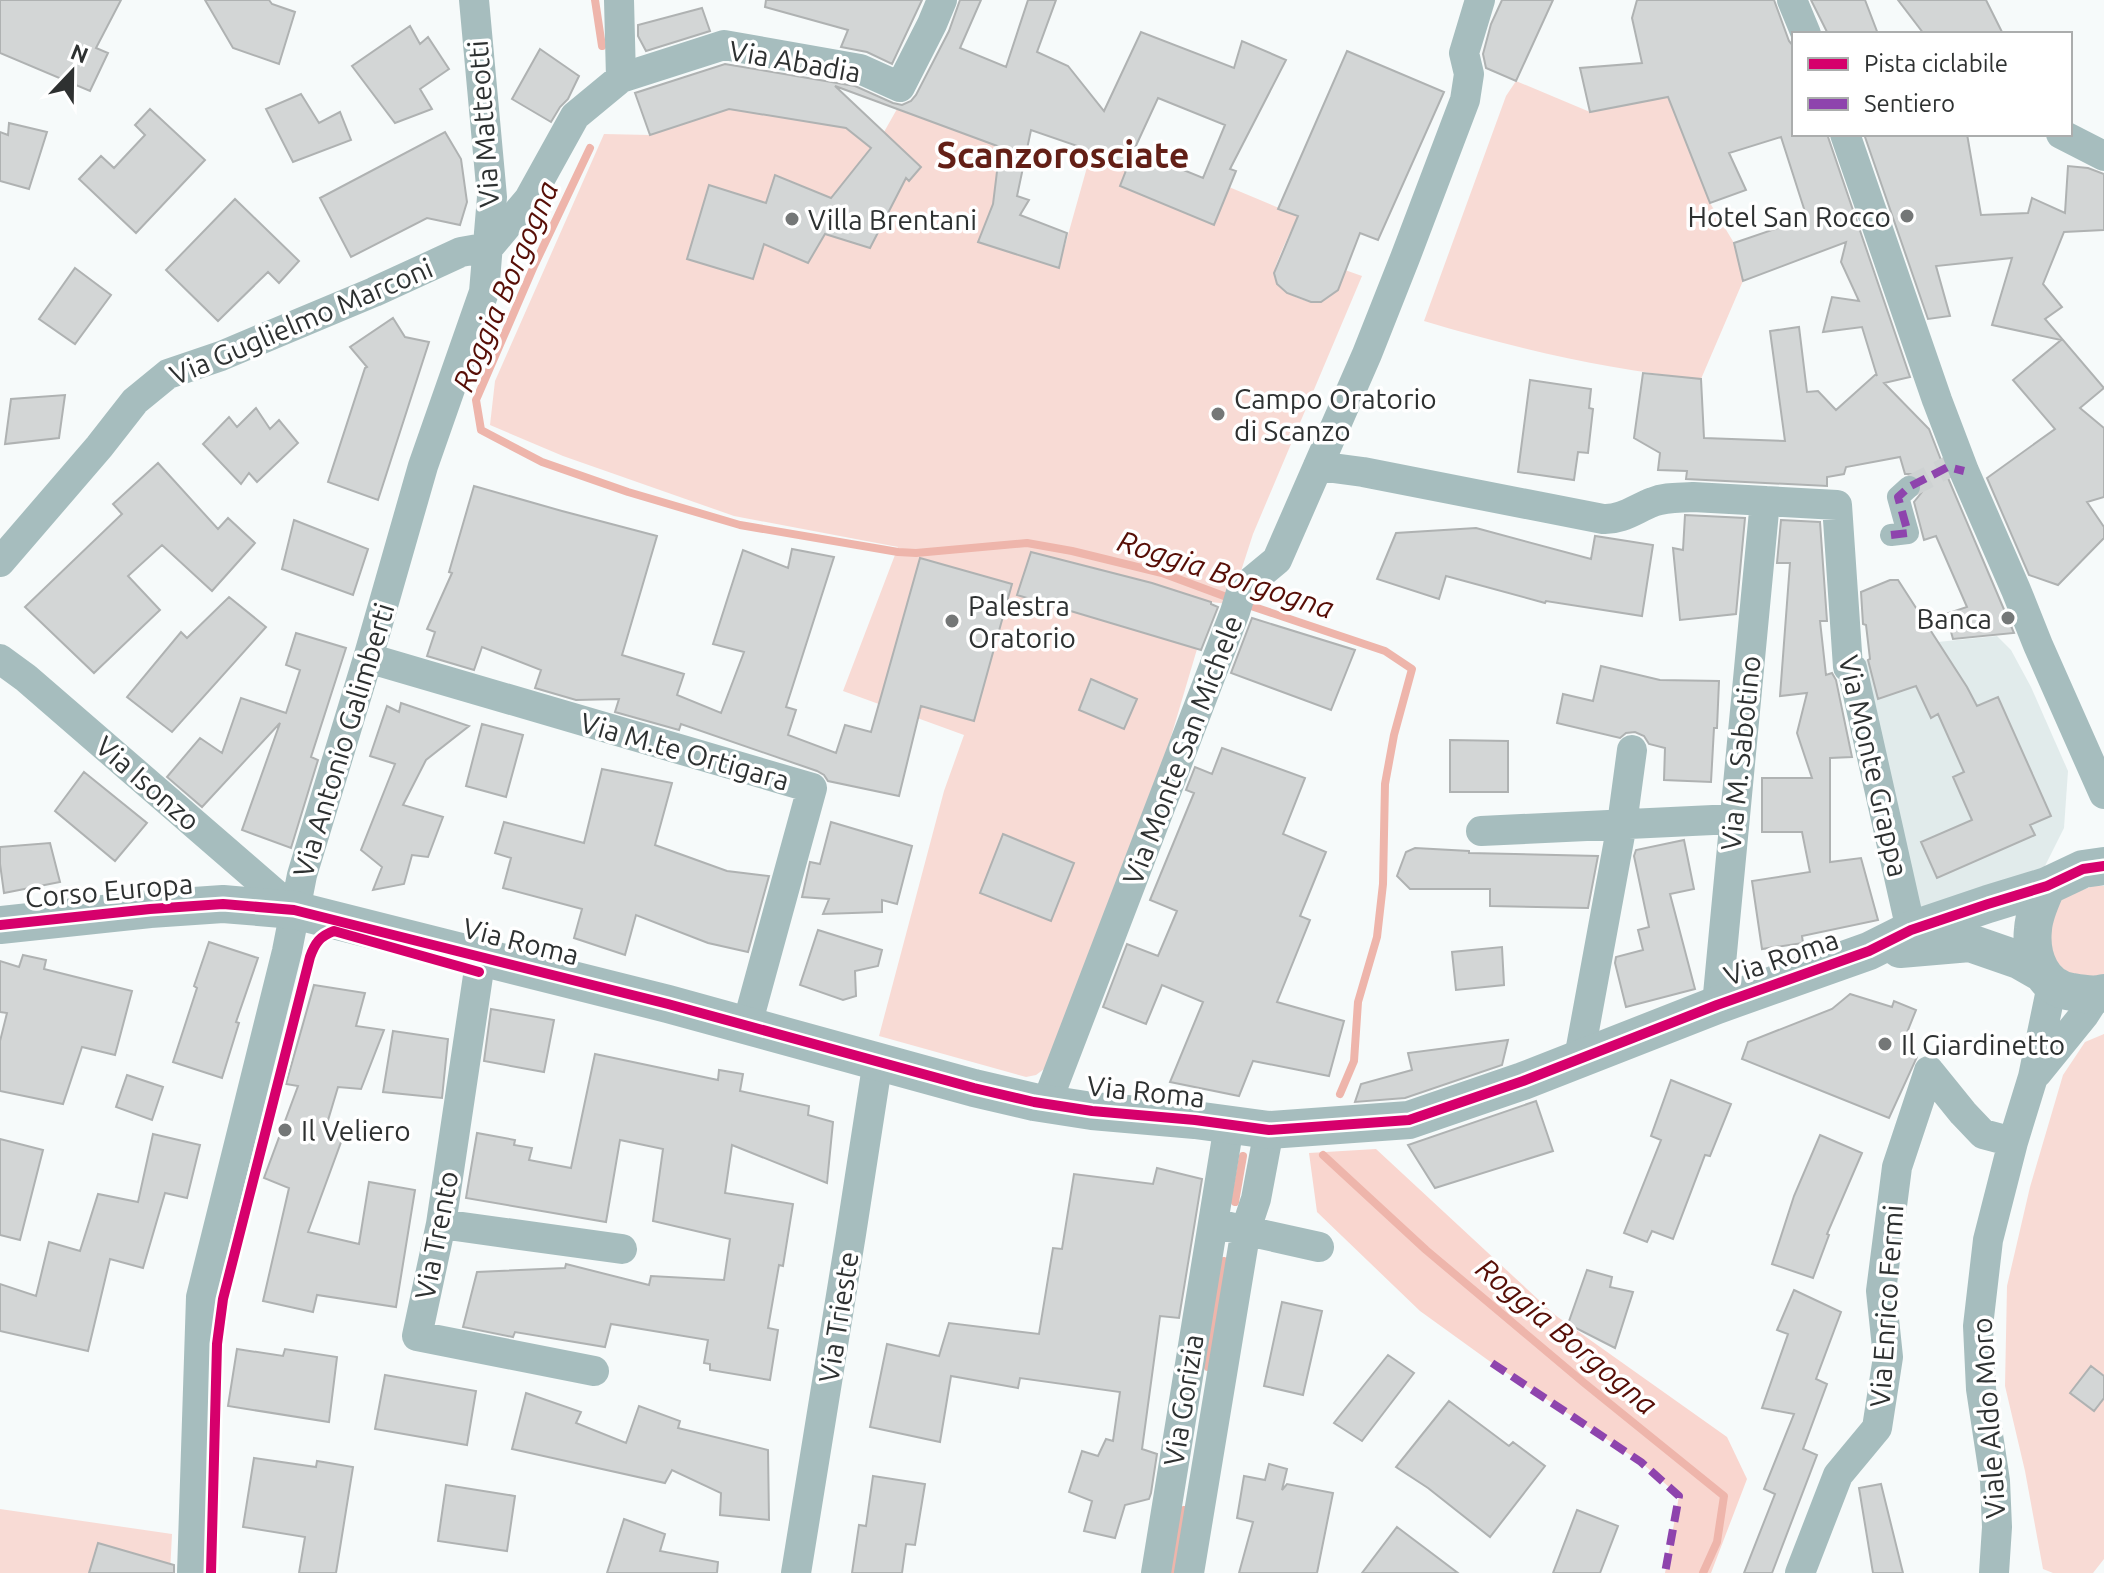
<svg xmlns="http://www.w3.org/2000/svg" width="2104" height="1573" viewBox="0 0 2104 1573" font-family="Ubuntu,sans-serif">
<rect width="100%" height="100%" fill="#f6fafa"/>
<path fill="#e1ebeb" d="M1997,636L2011,650L2031,687L2068,771L2064,828L2041,874L1908,915L1848,667L1908,645Z"/>
<path fill="#f8dbd5" d="M1516,81L1590,112L1668,97L1710,203L1734,243L1743,281L1701,379C1607,370 1514,348 1424,321L1506,96Z
M729,109L846,128L871,148L840,187L836,200L775,175L766,203L687,258L752,279L764,244L807,263L825,234L870,247L914,161L884,132L897,109L1000,147L993,204L979,241L1059,267L1091,153L1128,167L1121,186L1214,224L1229,187L1298,216C1293,227 1274,265 1274,274C1274,289 1306,305 1319,302C1335,299 1340,283 1345,270L1362,276L1253,534L1241,571L1237,605L1211,602L1135,858L1059,1058L1036,1075L1026,1077L879,1036L944,791L964,735L843,691L898,547L734,516L563,456L490,425L495,381L604,134L650,135Z
M2096,885L2104,886V977C2072,977 2065,976 2047,948L2057,899Z
M2104,1034V1559L2093,1573H2053L2043,1569L2025,1471L2005,1386L2007,1286L2030,1187L2063,1075L2085,1042Z
M0,1509L172,1534L170,1573H0Z"/>
<path fill="#f9d6cf" d="M1376,1149L1555,1315L1727,1437L1747,1479L1711,1573H1665L1679,1496L1641,1462L1492,1363L1420,1311L1317,1212L1309,1153Z"/>
<g fill="none" stroke-linecap="round" stroke-linejoin="round">
<path stroke="#eeb5ab" stroke-width="8" d="M595,0L602,46
M590,148L534,266L476,400L481,430L542,462L628,492L740,525L898,552L916,553L1027,543L1072,551L1162,573L1232,599
M1245,604L1385,651L1412,669L1394,735L1385,784L1383,884L1377,937L1358,1002L1354,1061L1340,1094
M1323,1155L1426,1250L1583,1382L1724,1496L1717,1542L1703,1573
M1235,1202L1243,1156
M1208,1367L1224,1261
M1172,1573L1184,1510"/>
</g>
<path fill="#d3d6d6" stroke="#afb2b2" stroke-width="2" fill-rule="evenodd" d="M0,0H121L96,48L108,53L90,91L0,53Z
M205,0H269L272,4L295,12L279,64L233,48Z
M766,0H922L892,64L867,52L841,47L848,30L765,7Z
M960,0H981L960,48L1006,67L1028,0H1056L1037,52L1068,66L1104,111L1141,32L1234,68L1242,41L1286,60L1230,169L1236,171L1214,225L1120,186L1134,150L1127,167L1091,153L1092,151L1031,130L1017,196L1029,200L1020,215L1067,233L1059,268L978,242L993,204L1000,147L835,86L921,167L909,181L906,178L870,248L825,234L808,263L764,244L753,279L687,259L709,185L766,203L775,175L831,198L871,148L846,128L729,109L650,135L635,93L725,64L855,86L893,103L902,105L911,101L916,95L949,31ZM1158,98L1225,125L1203,178L1134,150Z
M1502,0H1553L1516,81L1486,68L1483,54L1491,24Z
M1637,0H1774L1789,41L1794,47L1793,134H1827L1910,377L1884,383L1929,429L1948,478L2014,633L1953,639L1946,614L1967,607L1936,536L1924,540L1914,502L1922,492V483L1914,474H1905L1900,457L1846,467L1844,474L1827,477V486L1686,479L1687,471L1658,470L1660,453L1634,438L1643,373L1701,379L1704,438L1785,441L1770,331L1799,327L1807,392L1818,391L1836,410L1876,374L1877,376L1862,327L1823,332L1832,297L1859,301L1841,262L1846,242L1743,281L1734,243L1807,218L1781,137L1729,153L1746,190L1710,203L1668,97L1590,112L1580,68L1642,63L1632,18Z
M1811,0H1865L1878,34H1828Z
M1898,0H1986L2003,34H1924Z
M702,8L710,31L646,51L638,36V25Z
M410,26L420,44L428,37L449,69L420,89L432,109L395,123L352,66Z
M540,49L579,76L568,99L560,107L551,122L512,99Z
M1347,51L1444,92L1378,240L1360,233L1338,290L1321,302H1311L1287,293L1277,284L1274,273L1298,216L1278,209Z
M301,94L319,123L340,112L351,140L293,162L266,109Z
M150,109L205,160L136,233L79,179L101,156L114,168L145,135L135,125Z
M9,123L47,132L29,189L0,181V132L8,135Z
M445,132L461,159L467,202L460,225L427,218L351,257L320,198Z
M1864,134H1967L1981,215L2028,213L2032,198L2065,213L2068,166L2088,168L2104,174V230L2064,232L2043,284L2062,307L2045,319L2104,388L2080,408L2104,428V497L2087,502L2104,527V538L2058,585L2029,575L1987,478L2055,429L2013,380L2061,340L1992,325L2012,258L1936,266L1950,316L1928,319Z
M235,199L299,261L279,283L268,272L218,321L166,270Z
M75,268L111,295L75,344L39,319Z
M393,318L405,337L429,342L378,500L328,482L365,368L367,367L350,347Z
M1530,380L1591,389L1589,408L1593,409L1588,453L1578,452L1574,480L1518,472Z
M65,395L59,438L5,444L11,399Z
M256,408L270,429L279,420L298,443L257,482L249,473L241,484L203,444L229,417L237,427Z
M158,463L218,529L228,518L255,543L212,591L162,545L128,576L160,610L94,673L25,607L122,514L113,504Z
M474,486L562,511L657,536L622,655L684,674L677,695L721,713L744,652L713,644L743,550L788,568L792,549L834,557L786,707L796,710L788,735L836,753L845,725L871,732L920,558L1012,584L974,721L921,706L899,796L828,781L824,775L817,771L681,724L679,730L615,712L619,699L576,700L535,688L541,670L482,647L474,670L427,656L435,632L427,629L452,573L449,572Z
M1685,515L1745,518L1736,614L1680,620L1673,548L1683,550Z
M294,520L368,549L353,595L282,569Z
M1781,520L1820,522L1827,621H1820L1826,675L1832,673L1836,680L1852,757L1830,758V862L1861,858L1878,920L1802,936L1803,943L1762,949L1752,881L1810,872L1802,832H1762V778H1812L1797,733L1807,693L1780,696L1790,563H1777Z
M1476,528L1591,559L1595,536L1653,545L1642,616L1546,601L1545,603L1446,576L1439,599L1377,579L1396,533Z
M1031,552L1152,583L1211,602V604L1218,607L1201,650L1017,595Z
M1890,580H1898L1967,687L1977,706L1998,697L2051,816L2030,825L2035,835L1937,878L1921,842L1972,820L1953,777L1964,772L1938,714L1931,718L1916,686L1878,699L1868,660L1870,659L1866,625L1863,624L1861,592Z
M229,597L266,627L172,732L127,697L181,632L187,638Z
M1252,618L1355,650L1331,710L1231,673Z
M296,633L346,648L311,757L318,760L291,848L242,830L280,723L202,807L167,777L200,738L222,753L241,698L286,713L300,670L286,665Z
M1601,666L1660,680L1719,681L1717,728H1714L1711,782L1664,780L1665,748L1649,744L1644,736L1635,732L1626,733L1620,738L1557,723L1563,694L1593,701Z
M1091,679L1137,699L1124,729L1079,710Z
M401,703L469,726L426,760L403,805L443,817L428,857L412,855L404,884L373,890L382,867L361,850L395,764L370,756L387,706L399,712Z
M482,724L523,735L506,797L466,786Z
M1450,740L1508,741V792H1450Z
M1222,748L1305,778L1283,834L1326,852L1300,916L1310,920L1277,1002L1344,1021L1329,1076L1253,1061L1239,1096L1170,1082L1203,1002L1162,985L1146,1024L1103,1007L1127,944L1158,956L1177,911L1150,900L1194,793L1186,790L1195,767L1212,774Z
M602,769L672,783L655,845L727,871L769,876L748,952L708,943L636,915L625,955L574,938L582,909L503,888L511,858L495,853L504,822L584,843Z
M84,772L147,823L115,861L55,811Z
M831,822L912,846L897,904L882,900V912L823,914L829,899L802,897L810,862L820,864Z
M1003,834L1074,863L1051,921L980,893Z
M1684,840L1694,889L1670,894L1695,989L1626,1007L1615,963L1616,957L1643,950L1638,930L1649,927L1634,856L1636,850Z
M50,843L60,882L4,893L0,864V847Z
M1415,848L1469,851V853L1598,856L1588,908L1490,906V889H1410L1397,876L1406,852Z
M818,930L882,950L878,966L855,971L856,996L843,1000L800,985Z
M209,942L258,958L236,1022L239,1023L222,1078L173,1062L197,988L194,986Z
M1502,947L1504,985L1456,990L1452,952Z
M23,955L46,960L44,969L132,991L115,1055L82,1047L63,1104L0,1091V1041L7,1013L0,1012V961L19,967Z
M314,985L365,993L356,1026L384,1030L361,1089L338,1087L326,1127L344,1134L308,1232L359,1244L369,1182L415,1190L396,1307L317,1295L313,1312L263,1301L289,1188L264,1178L298,1086L286,1084Z
M1850,994L1892,1007L1894,1001L1916,1010L1904,1040L1917,1057L1889,1118L1742,1059L1748,1042L1832,1009Z
M491,1009L554,1020L544,1072L484,1061Z
M393,1031L448,1039L442,1098L383,1092Z
M1508,1040L1502,1065L1405,1098L1355,1102L1361,1084L1412,1070L1408,1053Z
M595,1054L718,1080L719,1070L743,1074L740,1091L809,1106L808,1115L833,1122L827,1183L732,1145L725,1193L793,1204L783,1266L779,1265L768,1328L778,1330L770,1380L710,1370V1364L704,1363L708,1340L611,1324L605,1347L515,1332L513,1337L463,1327L477,1272L565,1268L566,1264L649,1285L651,1276L724,1280L730,1239L653,1221L663,1149L620,1140L606,1222L466,1198L477,1133L515,1140L514,1145L532,1148L529,1160L571,1168Z
M127,1075L163,1087L152,1120L116,1107Z
M1671,1080L1731,1104L1710,1156L1705,1155L1673,1239L1652,1231L1647,1242L1624,1233L1661,1140L1651,1136Z
M1536,1101L1553,1151L1435,1188L1408,1145Z
M153,1134L200,1145L187,1198L165,1193L143,1268L110,1259L88,1351L0,1331V1284L36,1296L49,1242L80,1251L98,1194L138,1202Z
M1820,1135L1862,1153L1827,1234L1829,1235L1813,1278L1772,1264L1794,1196Z
M0,1139L43,1150L20,1240L0,1235Z
M1157,1168L1202,1179L1179,1318L1160,1316L1142,1449L1157,1454L1151,1493L1149,1499L1125,1505L1115,1538L1084,1531L1092,1501L1069,1492L1082,1451L1098,1456L1106,1439L1113,1441L1120,1392L1020,1378L1018,1388L951,1376L940,1442L870,1427L887,1344L939,1356L949,1323L1039,1334L1053,1248L1062,1249L1074,1174L1153,1184Z
M1587,1270L1612,1277L1610,1287L1633,1292L1615,1348L1568,1324Z
M1794,1290L1841,1312L1816,1379L1827,1384L1803,1449L1817,1455L1772,1573H1744L1775,1494L1764,1489L1794,1414L1762,1408L1788,1334L1777,1330Z
M1282,1302L1322,1311L1303,1395L1264,1386Z
M237,1349L283,1356L285,1349L337,1357L329,1422L228,1406Z
M1388,1355L1414,1373L1362,1441L1334,1423Z
M2091,1366L2104,1376V1398L2094,1411L2070,1393Z
M385,1375L476,1391L467,1445L375,1429Z
M526,1393L581,1412L576,1423L626,1443L639,1406L680,1421L678,1428L768,1450L769,1520L720,1515L721,1493L672,1470L665,1483L512,1449Z
M1449,1401L1509,1446L1513,1442L1545,1466L1490,1537L1428,1488L1396,1467Z
M254,1458L316,1467L317,1461L353,1467L336,1573H299L305,1537L243,1527Z
M1269,1464L1287,1469L1282,1490L1287,1484L1333,1493L1317,1573H1239L1253,1522L1237,1518L1244,1476L1265,1480Z
M873,1476L925,1484L915,1545L906,1544L902,1573H852L859,1525L866,1526Z
M1881,1484L1903,1573H1873L1859,1488Z
M446,1485L515,1496L507,1551L438,1541Z
M1577,1510L1618,1526L1600,1573H1553Z
M624,1519L665,1534L660,1551L718,1562L717,1573H607Z
M1397,1527L1458,1573H1362Z
M98,1543L174,1565V1573H89Z"/>
<g fill="none" stroke-linecap="round" stroke-linejoin="round">
<path stroke="#ced2d2" stroke-width="22" stroke-dasharray="22 11" stroke-linecap="butt" d="M1909,487L1948,467"/>
<path stroke="#a6bdbe" stroke-width="22" d="M1891,535L1908,533L1898,497L1909,487"/>
<path stroke="#a6bdbe" stroke-width="30" d="M619,0L621,78
M1792,0L1806,34
M1845,134L1937,400L1964,471L2016,590L2038,645L2104,794
M2061,134L2104,156
M489,247L529,199L575,116L621,78L724,45L860,69L900,87L932,24L942,0
M1318,466L1363,472L1603,519C1622,520 1635,509 1653,502C1665,497 1679,498 1693,497L1837,505L1848,667L1852,668L1911,930
M0,562L99,447L135,401L168,374L221,356L374,292L461,252L489,247
M368,658L812,788L747,1025
M0,659L26,678L294,910
M1481,831L1734,819
M481,956L441,1224L417,1336L594,1371
M1717,1005L1765,501
M1579,1058L1622,824L1632,750
M1929,1071L1963,1113L1983,1134L2013,1142
M2037,1073L2084,1015L2097,995
M1047,1102L1235,612L1242,589L1277,560L1367,354L1405,258L1465,100L1469,74L1464,53L1480,0
M441,1224L622,1249
M1225,1226L1319,1247
M192,1573L201,1297L287,951L302,875L368,658L423,466L484,292L492,197L474,0
M796,1573L851,1234L878,1060
M1156,1573L1229,1125
M1189,1573L1246,1229L1256,1199L1269,1130
M1800,1573L1838,1475L1877,1428L1888,1357L1881,1291L1897,1167L1929,1071
M1994,1573L1997,1527L1995,1481L1981,1389L1978,1326L1988,1240L2013,1142L2033,1077L2052,985"/>
<path stroke="#a6bdbe" stroke-width="38" d="M2047,886C2041,900 2034,914 2033,929C2030,957 2042,988 2072,992C2083,994 2094,996 2104,993
M0,925L150,909L223,904L294,910L668,1004L974,1088L1034,1102L1092,1111L1195,1120L1269,1130L1409,1120L1523,1081L1717,1005L1869,951L1911,930L1988,904L2047,886L2083,869L2104,866
M1900,949L1970,943L2019,960L2040,972"/>
<path stroke="#8e44ad" stroke-width="8" stroke-dasharray="16 8" stroke-linecap="butt" d="M1891,535L1908,533L1898,497L1909,487L1948,467L1964,471
M1492,1363L1641,1462L1679,1496L1665,1573"/>
<g stroke="#fff" stroke-width="15">
<path id="cycleway" d="M0,925L150,909L223,904L294,910L668,1004L974,1088L1034,1102L1092,1111L1195,1120L1269,1130L1409,1120L1523,1081L1717,1005L1869,951L1911,930L1988,904L2047,886L2083,869L2104,866
M211,1573L217,1344L223,1299L310,957C315,943 320,936 334,931L479,972"/>
</g>
<use href="#cycleway" stroke="#d6006c" stroke-width="10"/>
</g>
<g fill="#747777" stroke="#fff" stroke-width="3">
<circle cx="1907" cy="216" r="8"/>
<circle cx="792" cy="219" r="8"/>
<circle cx="1218" cy="414" r="8"/>
<circle cx="2008" cy="618" r="8"/>
<circle cx="952" cy="621" r="8"/>
<circle cx="1885" cy="1044" r="8"/>
<circle cx="285" cy="1130" r="8"/>
</g>
<g text-anchor="middle" dominant-baseline="central" stroke-width="7" stroke-linejoin="round" paint-order="stroke">
<g font-size="28" fill="#2e3131" stroke="#fff">
<text transform="translate(795 61) rotate(10)">Via Abadia</text>
<text transform="translate(483 124) rotate(-94)">Via Matteotti</text>
<text transform="translate(301 321) rotate(-23)">Via Guglielmo Marconi</text>
<text transform="translate(343 740) rotate(-73)">Via Antonio Galimberti</text>
<text transform="translate(1182 750) rotate(-69)">Via Monte San Michele</text>
<text transform="translate(685 751) rotate(16)">Via M.te Ortigara</text>
<text transform="translate(1740 753) rotate(-84)">Via M. Sabotino</text>
<text transform="translate(1874 766) rotate(77)">Via Monte Grappa</text>
<text transform="translate(148 783) rotate(41)">Via Isonzo</text>
<text transform="translate(109 890) rotate(-5)">Corso Europa</text>
<text transform="translate(521 941) rotate(14)">Via Roma</text>
<text transform="translate(1781 957) rotate(-19)">Via Roma</text>
<text transform="translate(1146 1091) rotate(6)">Via Roma</text>
<text transform="translate(436 1235) rotate(-79)">Via Trento</text>
<text transform="translate(1886 1306) rotate(-86)">Via Enrico Fermi</text>
<text transform="translate(838 1317) rotate(-81)">Via Trieste</text>
<text transform="translate(1183 1400) rotate(-81)">Via Gorizia</text>
<text transform="translate(1988 1418) rotate(-94)">Viale Aldo Moro</text>
</g>
<g font-size="28" fill="#2e3131" stroke="#fff" text-anchor="start">
<text x="1891" y="216" text-anchor="end">Hotel San Rocco</text>
<text x="808" y="219">Villa Brentani</text>
<text x="1234" y="398">Campo Oratorio<tspan x="1234" dy="32">di Scanzo</tspan></text>
<text x="968" y="605">Palestra<tspan x="968" dy="32">Oratorio</tspan></text>
<text x="1992" y="618" text-anchor="end">Banca</text>
<text x="1901" y="1044">Il Giardinetto</text>
<text x="301" y="1130">Il Veliero</text>
</g>
<g font-size="30" font-style="italic" fill="#570e06" stroke="#fff">
<text transform="translate(505 286) rotate(-67)">Roggia Borgogna</text>
<text transform="translate(1226 574) rotate(18)">Roggia Borgogna</text>
<text transform="translate(1567 1336) rotate(40)">Roggia Borgogna</text>
</g>
<g font-size="36" font-weight="bold" fill="#631f16" stroke="#fff">
<text x="1063" y="154">Scanzorosciate</text>
</g>
</g>
<rect x="1792" y="32" width="280" height="104" fill="#ffffff" stroke="#abadad" stroke-width="2"/>
<rect x="1808" y="58" width="40" height="12" fill="#d6006c" stroke="#abadad" stroke-width="2"/>
<text x="1864" y="72" font-size="24" fill="#2e3131">Pista ciclabile</text>
<rect x="1808" y="98" width="40" height="12" fill="#8e44ad" stroke="#abadad" stroke-width="2"/>
<text x="1864" y="112" font-size="24" fill="#2e3131">Sentiero</text>
<g transform="translate(72 72) rotate(22)" stroke="#ffffff" stroke-width="6" paint-order="stroke">
<path d="M0-6L14 30L0 20L-14 30Z" fill="#2e3131"/>
<text y="-12" font-size="22" font-weight="bold" text-anchor="middle" fill="#2e3131">N</text>
</g>
</svg>
